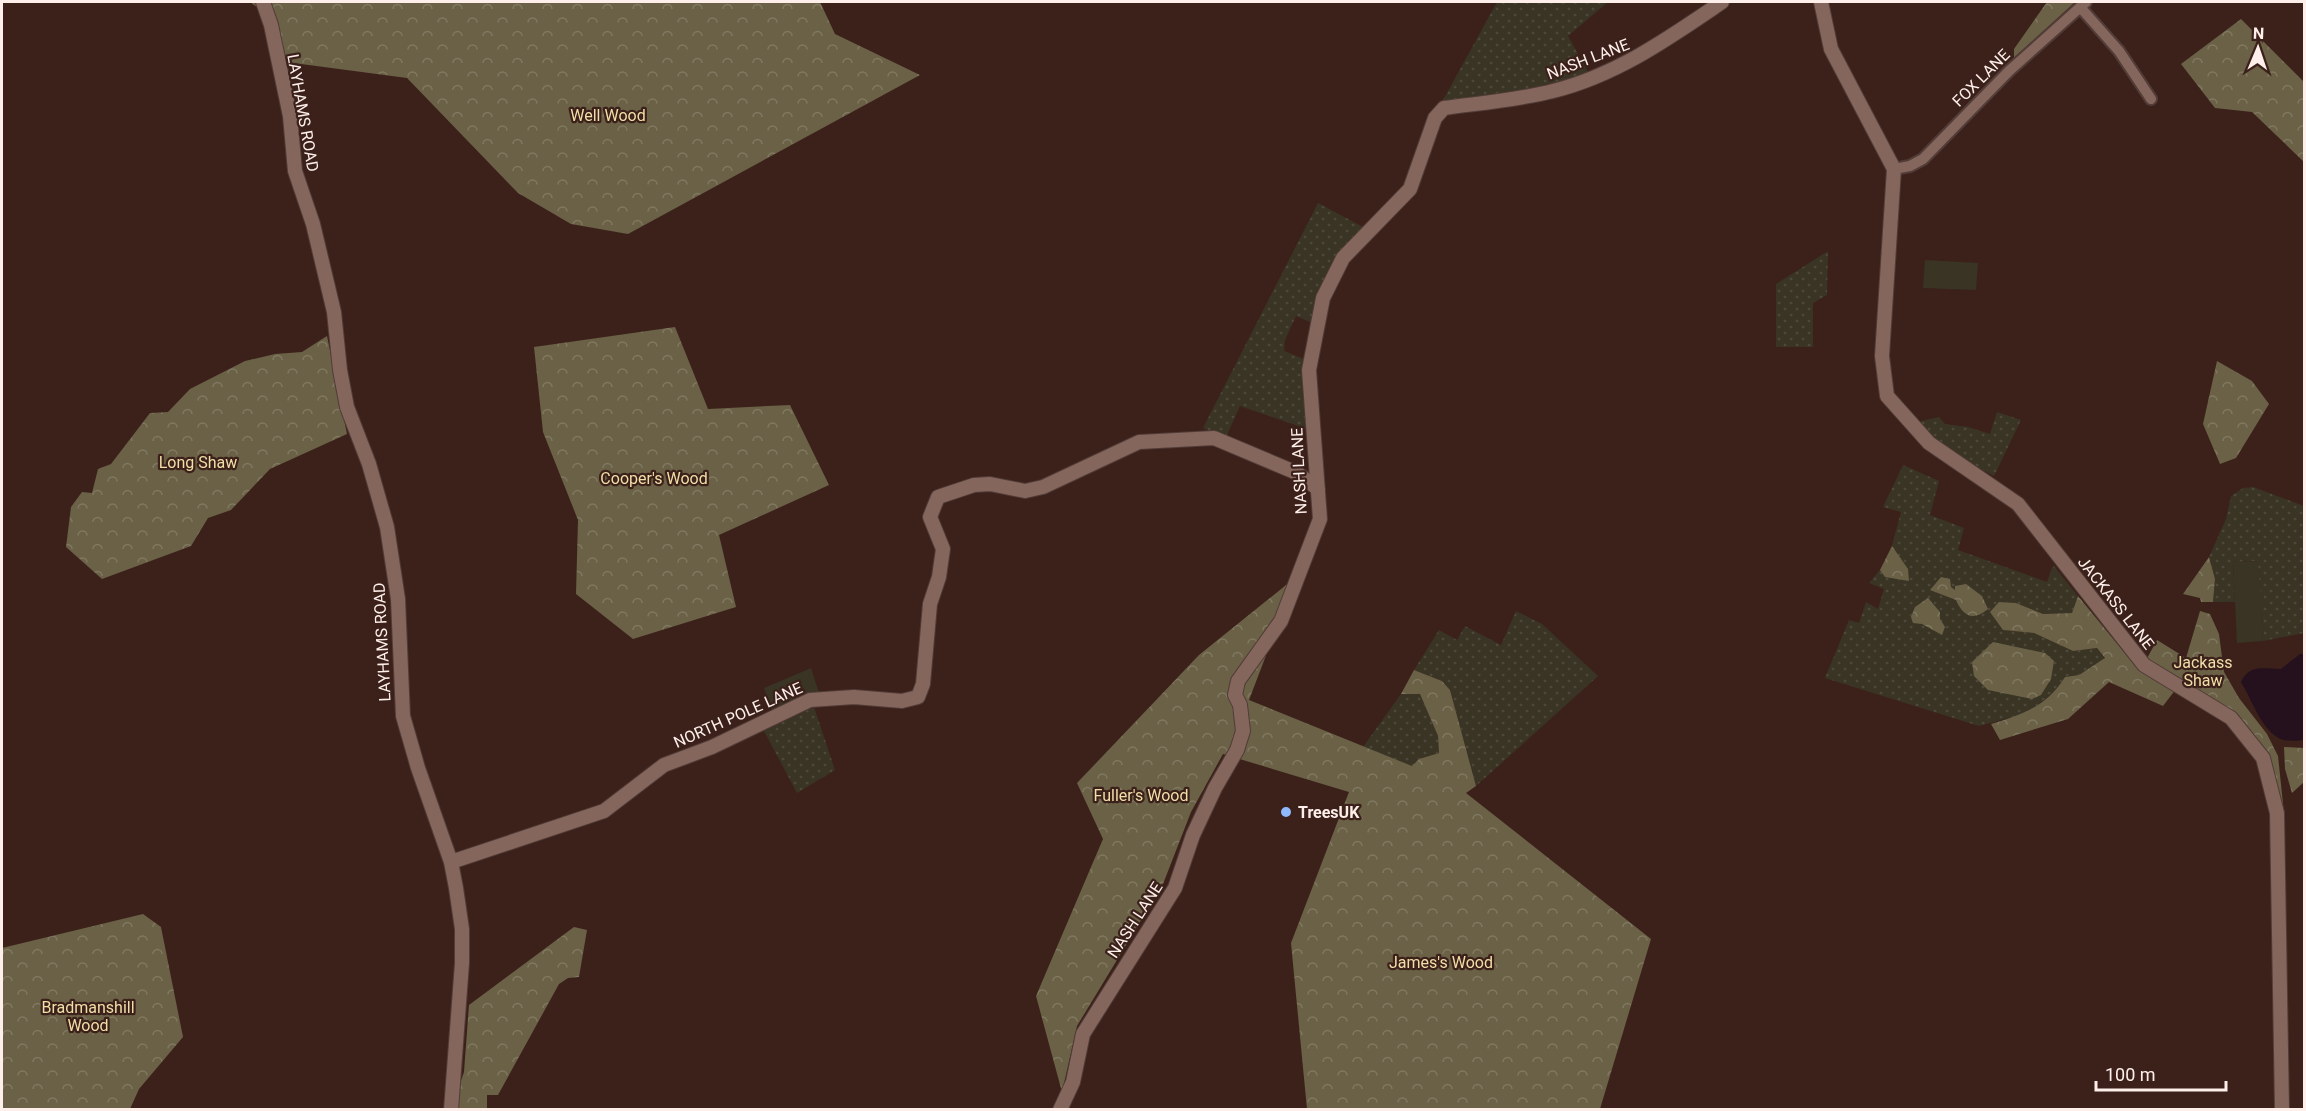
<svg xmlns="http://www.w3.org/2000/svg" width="2306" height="1111" viewBox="0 0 2306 1111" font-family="Roboto,sans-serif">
<defs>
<pattern id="grass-dots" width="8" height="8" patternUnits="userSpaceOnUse" patternTransform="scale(1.5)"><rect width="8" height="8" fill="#393424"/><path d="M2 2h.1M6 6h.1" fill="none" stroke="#4d4839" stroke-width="1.8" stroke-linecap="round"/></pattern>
<pattern id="forest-crowns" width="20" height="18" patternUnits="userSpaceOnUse" patternTransform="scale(1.5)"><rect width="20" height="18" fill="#6a6146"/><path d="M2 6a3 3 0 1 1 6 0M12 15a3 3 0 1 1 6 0" fill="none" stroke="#807861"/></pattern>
</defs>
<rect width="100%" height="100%" fill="#3b211a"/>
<path fill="url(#grass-dots)" d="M1497,2H1608L1568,36L1588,72L1549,86L1442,102Z
M1318,203L1365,228L1328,272L1313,323L1296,316L1285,340L1284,351L1304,359L1303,385L1307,429L1240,406L1226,437L1203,428Z
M1828,251L1827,295L1813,303V347H1776V284Z
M1997,412L2021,420L1994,476L1936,445L1917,422L1939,417L1945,424L1968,427L1990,434Z
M1903,465L1939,481L1930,515L1964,528L1958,550L2047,582L2053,565L2078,596L2072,613L2043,614L2016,603L1999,602L2003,630L2034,633L2073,651L2097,648L2105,659L2079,675L2065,677L2057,690L2027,713L1979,726L1825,678L1849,620L1859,623L1866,602L1878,609L1884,589L1869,583L1888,560L1901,512L1883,507Z
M2253,487L2304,506V633L2263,641L2257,561L2233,562L2235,602H2213L2215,579L2209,557L2226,519L2231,496L2243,488Z
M1516,611L1542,624L1598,676L1476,786L1450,690L1442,681L1414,670L1439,630L1457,640L1465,626L1501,645Z
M1401,694H1420L1438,736L1439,753L1419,759L1412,766L1363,747Z
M814,707L835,770L797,793L764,731Z"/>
<path fill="url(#forest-crowns)" d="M250,2H820L835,34L920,75L628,234L571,224L518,193L407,78L286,62L269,16Z
M2047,2H2075L2014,58V49Z
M2241,19L2304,82V162L2252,112L2215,108L2181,64Z
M675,327L708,409L790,405L829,485L719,535L736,607L633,639L576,594L578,520L543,432L534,347Z
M327,336L347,434L270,469L231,510L208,518L191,546L102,579L66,547L71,507L82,492L92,493L98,469L111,464L150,413L168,412L190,389L245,361L275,354L302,352Z
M2217,361L2252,381L2269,404L2236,458L2220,464L2203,424Z
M1892,546L1908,569L1909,581L1885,577L1880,570Z
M2209,557L2215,579L2213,602H2201L2200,598L2183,594Z
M1296,577L1249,700L1412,766L1419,759L1439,753L1438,736L1420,694H1401L1414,670L1442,681L1450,690L1476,786L1466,793L1651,939L1600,1109H1307L1291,943L1349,792L1223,754L1191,812L1163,884L1077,1026L1062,1092L1036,996L1103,839L1077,783L1199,655Z
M1941,577L1950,579L1951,587L1955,590V586L1966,584L1982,596L1988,609C1974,621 1963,617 1956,600L1930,590Z
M2078,596L2137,668L2176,689L2163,706L2109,682L2068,719L2000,740L1991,724C2022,715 2047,706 2065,677L2079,675L2105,658L2097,648L2073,651L2034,633L2003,630L1990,612L1999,602L2016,603L2043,614L2072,613Z
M1928,598L1940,612V619L1945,627L1942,635L1922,624L1913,623L1911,617L1915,607Z
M2200,611L2210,614L2219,634L2224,672L2239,698L2267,734L2278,756L2284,813L2247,728L2145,662L2157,640L2186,658Z
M1993,642L2045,653L2054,661L2051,679L2041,695L2032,699L1988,690L1974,676L1972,662Z
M2284,747L2304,748V782L2292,793L2285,769Z
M143,914L161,927L183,1037L139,1089L130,1109H2V948Z
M574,927L587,930L579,977L568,978L559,984L498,1095H487V1109L451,1110L464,1072L469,1005Z"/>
<path fill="#393424" d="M1925,260L1978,263L1976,290L1923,288Z
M2258,561L2263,641L2237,643L2233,562Z
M811,668L820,696L774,715L764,688Z"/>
<path fill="#25101d" d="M2300,654H2304V740C2296,741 2284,742 2277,737C2260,726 2251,698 2241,682C2249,664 2264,669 2281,669Z"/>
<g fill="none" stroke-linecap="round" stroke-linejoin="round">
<g stroke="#523c37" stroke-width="14">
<path id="minor" d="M2080,7L2119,51L2151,99
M1894,169L1910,166L1923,159L2009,71L2086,2"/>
</g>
<g stroke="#523c37" stroke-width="16">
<path id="tertiary" d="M263,2L271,25L290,116L295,171L313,224L334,312L340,370L347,407L369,464L387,527L398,599L403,716L418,768L451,862L456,888L462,929V963L451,1110
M1821,2L1831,49L1894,169L1882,356L1887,396L1929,443L2018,504L2144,665L2231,718L2263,758L2277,813L2282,1110
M451,862L604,811L664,765L712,747L810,700L854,697L902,701L918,697L923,684L930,604L939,577L943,549L930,517L938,497L974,485L990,484L1025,491L1043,487L1139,442L1214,438L1297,473L1318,489
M1060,1110L1073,1082L1083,1034L1175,888L1193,835L1215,788L1237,750L1243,731L1240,705L1235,695L1238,681L1281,621L1320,519L1309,370L1323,298L1343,258L1410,189L1435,118L1444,108C1480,103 1518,100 1553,91C1617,75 1669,38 1722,2"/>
</g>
<use href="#minor" stroke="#84665d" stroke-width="10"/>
<use href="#tertiary" stroke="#84665d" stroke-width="14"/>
</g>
<circle fill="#8fb8fd" stroke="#3b211a" stroke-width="2" cx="1286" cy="812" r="6"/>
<g text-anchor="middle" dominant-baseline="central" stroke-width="4.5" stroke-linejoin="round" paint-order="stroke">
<g font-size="16" fill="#feefeb" stroke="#3b211a">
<text transform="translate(1588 59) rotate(-21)">NASH LANE</text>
<text transform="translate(1981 78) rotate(-45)">FOX LANE</text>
<text transform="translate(303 113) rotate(80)">LAYHAMS ROAD</text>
<text transform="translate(1299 471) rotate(-93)">NASH LANE</text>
<text transform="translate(2116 603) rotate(52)">JACKASS LANE</text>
<text transform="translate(382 642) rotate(-93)">LAYHAMS ROAD</text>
<text transform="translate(738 715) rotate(-24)">NORTH POLE LANE</text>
<text transform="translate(1135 920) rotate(-57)">NASH LANE</text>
</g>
<g font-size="16" fill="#f1dfa9" stroke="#3b211a">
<text x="608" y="115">Well Wood</text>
<text x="198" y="462">Long Shaw</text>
<text x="654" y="478">Cooper's Wood</text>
<text x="2203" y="662">Jackass<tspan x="2203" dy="18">Shaw</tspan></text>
<text x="1141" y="795">Fuller's Wood</text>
<text x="1441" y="962">James's Wood</text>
<text x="88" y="1007">Bradmanshill<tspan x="88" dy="18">Wood</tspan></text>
</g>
<g font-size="16" font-weight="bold" fill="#feefeb" stroke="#3b211a" text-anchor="start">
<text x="1298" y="812">TreesUK</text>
</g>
</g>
<rect width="2306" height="1111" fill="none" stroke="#feefeb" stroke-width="6"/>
<g transform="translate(2258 48) rotate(2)" stroke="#3b211a" stroke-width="4.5" paint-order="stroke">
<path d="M0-4.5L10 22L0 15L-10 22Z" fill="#feefeb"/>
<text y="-9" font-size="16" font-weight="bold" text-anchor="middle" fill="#feefeb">N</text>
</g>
<path d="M2096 1081v9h130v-9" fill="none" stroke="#feefeb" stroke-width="3"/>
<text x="2105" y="1081" font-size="18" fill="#feefeb" stroke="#3b211a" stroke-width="4.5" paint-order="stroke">100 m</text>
</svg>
